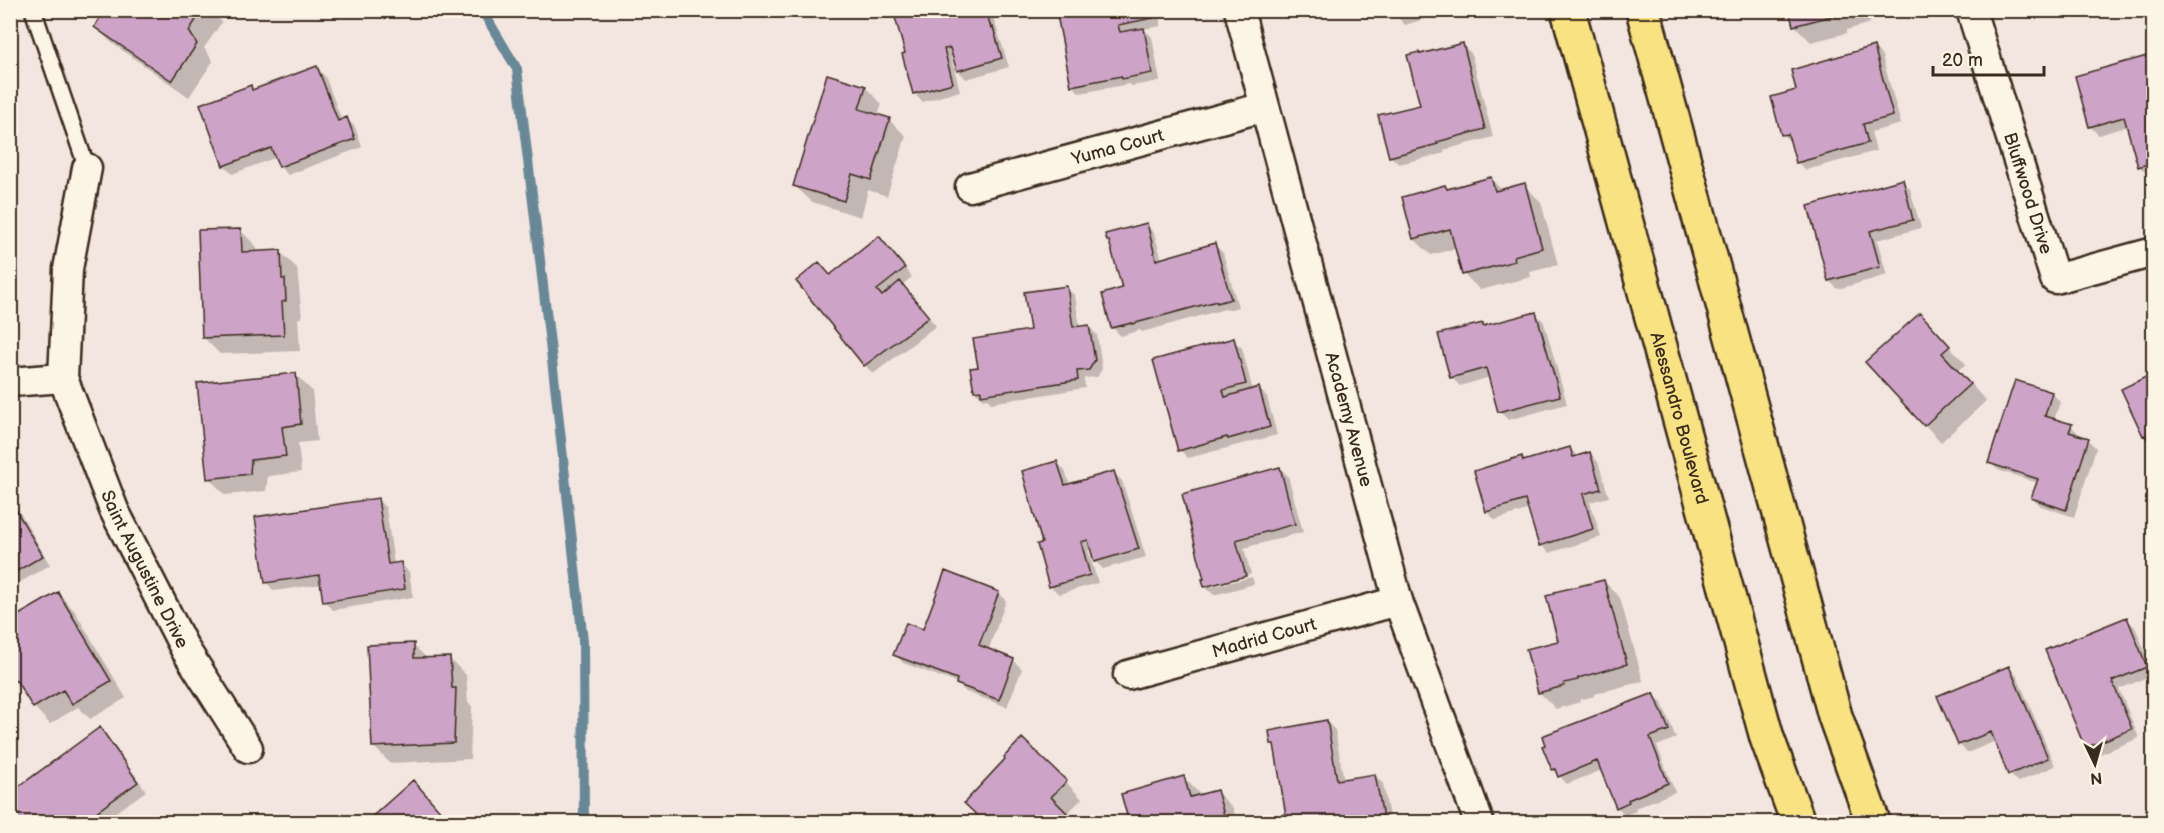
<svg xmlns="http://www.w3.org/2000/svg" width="2164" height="833" viewBox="0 0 2164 833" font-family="'Balsamiq Sans',sans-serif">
<rect width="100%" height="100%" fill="#f3e5df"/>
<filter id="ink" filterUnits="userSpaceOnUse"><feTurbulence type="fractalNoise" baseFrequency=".0167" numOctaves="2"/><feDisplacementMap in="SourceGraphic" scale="12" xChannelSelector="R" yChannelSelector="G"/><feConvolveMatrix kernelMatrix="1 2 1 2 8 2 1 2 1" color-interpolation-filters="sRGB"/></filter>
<g filter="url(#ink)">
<path fill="#0003" d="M106,10H210L222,22L204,48L213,61L189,97L112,43L95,27Z
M895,10H991L1009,67L966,79L958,70L954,57H951L960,91L922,102L914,93L907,54Z
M1058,10H1158L1161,26L1144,29L1152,37L1160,81L1132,86L1129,84L1080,93L1072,85Z
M1391,10H1454L1405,25Z
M1791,10H1867L1870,23L1847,30V33L1811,42L1795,26Z
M1462,45L1471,53L1493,137L1444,150L1445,153L1399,164L1390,156L1422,106L1420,55Z
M1874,47L1882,56L1901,124L1871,132L1876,151L1806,170L1797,162L1791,143L1783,135Z
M2154,56V172L2147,174L2139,166L2128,126L2099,135L2090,126Z
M317,68L325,76L342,121L347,119L355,127L362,147L288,175L280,167L277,157L232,174L224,165L250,87L254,91Z
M865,87L882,104L878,116L889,120L906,136L887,196L868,190L861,217L812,202L795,186Z
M1491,179L1503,191L1524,185L1541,202L1558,265L1530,272L1531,277L1480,290L1464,274L1457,248L1431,255L1414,239L1445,187L1448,190Z
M1902,181L1910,189L1921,228L1877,240L1887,275L1838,289L1829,281L1810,207Z
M1146,225L1154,233L1162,260L1215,245L1223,253L1238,307L1227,310L1225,309L1142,332L1140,330L1121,336L1112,327L1124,289L1111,244L1108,241Z
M240,230L257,247V252H280L297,268L302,318H298L300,351L220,354L204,338Z
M887,246L912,277L902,285L936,326L873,374L865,365L831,276Z
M1067,288L1075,296L1080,328L1089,327L1097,335L1102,369L1097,377L1084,378L1085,388L991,403L987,398L984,399L975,391L980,368L1032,331Z
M1536,314L1544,322L1567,404L1508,420L1500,411L1490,377L1460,386L1451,377L1482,324L1485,327Z
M1920,315L1966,364L1958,370L1986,401L1941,442L1925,425Z
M1233,340L1242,348L1253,391L1259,389L1267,397L1277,435L1188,458L1180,450Z
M295,374L312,391L317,441L298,443L301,472L268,476L266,491L225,495L209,478Z
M2016,382L2052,393L2060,402L2054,420L2071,426L2079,434L2078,437L2088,440L2096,448L2074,517L2041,506L2033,498L2038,483L1998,470L1990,462Z
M1570,448L1578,457L1590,453L1598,462L1609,497L1590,502L1601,537L1549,553L1541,545L1530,509L1495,520L1487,511L1522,458L1525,462Z
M1057,462L1065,471L1070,485L1114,473L1122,481L1146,557L1103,569L1095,561L1092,549L1088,550L1098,583L1059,594L1050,586L1044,544Z
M1280,468L1288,476L1303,532L1244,548L1251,574L1211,584V587L1252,577L1254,584L1214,595L1205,587L1204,580Z
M378,500L386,508L394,564H401L409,572L413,597L333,610L324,601L322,584L274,591L266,582Z
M10,502L18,509L50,565L10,588Z
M1604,581L1620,598L1643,681L1594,694V696L1579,700L1580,702L1556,709L1539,692Z
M998,593L1006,601L988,651L1013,660L1022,669L1007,707L966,692L957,683L903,663L895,654L924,631Z
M57,594L74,610L126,698L90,719L78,707L50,724L34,707L10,672Z
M2126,619L2135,627L2154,673V675L2119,689L2139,738L2095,756L2086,747Z
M413,645L428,659H450L466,675L468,703L472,706L470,759L390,763L374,747Z
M2009,668L2017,676L2055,766L2018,782L2009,774L1996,741L1967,753L1959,744Z
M1654,694L1662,703L1676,738L1657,746L1675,792L1635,808L1636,811L1625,815L1617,807L1602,770L1567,784L1553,769Z
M1327,722L1335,730L1344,781L1375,775L1383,784L1390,822H1289L1276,747L1273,743Z
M100,729L108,737L146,791L102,822H20L15,815L10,822V795Z
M1184,778L1201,795L1216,791L1233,808L1237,822H1134L1129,818Z
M413,782L450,822H368Z
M1066,782L1082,799L1066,814L1075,822H985L966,803Z"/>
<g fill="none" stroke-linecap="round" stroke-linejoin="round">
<path stroke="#688897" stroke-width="10" d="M482,10L517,69L555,385L583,641L584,822"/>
</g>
<path fill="#cea3c8" stroke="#3b2a1e" stroke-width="1.5" d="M105,10H202L189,31L197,44L172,81L94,27Z
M893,10H986L991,28L993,27L1002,58L957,71L950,48L944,49L953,83L913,94L902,54L905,53Z
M1056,10H1152L1153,18L1118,25L1120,32L1144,28L1152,73L1122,79L1121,76L1071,86Z
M1789,10H1841L1831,13L1832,16L1793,26Z
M1463,43L1485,129L1437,142L1438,144L1389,157L1378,115L1420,105L1407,55L1419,52L1420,54Z
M1874,46L1893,116L1863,124L1868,143L1796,163L1788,134L1781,135L1771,97L1796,90L1791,70Z
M2154,54V162L2138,167L2124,117L2089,127L2075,76Z
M317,66L338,121L347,117L355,139L279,167L271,148L223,166L200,104L251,85L252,90Z
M827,74L866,86L859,109L890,118L871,180L852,174L844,201L793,186Z
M1491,177L1495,191L1525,183L1542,248L1514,256L1515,261L1462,275L1450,229L1413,239L1402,197L1445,185L1447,189Z
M1903,179L1913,220L1870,231L1880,267L1828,281L1808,206Z
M1147,223L1156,260L1215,243L1231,299L1217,303V301L1132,324V323L1111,328L1102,294L1122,288L1109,241H1107L1105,234Z
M241,229L242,252L281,250L282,279H285L286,301L282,302L284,335L202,338L198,230Z
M879,236L905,268L877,290L882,296L900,281L929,317L864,366L796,281L819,262L830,275Z
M1067,286L1073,327L1089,325L1095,360L1089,370L1077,371L1078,380L981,395V390L974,391L970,368L978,367L973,339L1030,330L1024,292Z
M1536,312L1560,396L1498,412L1486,368L1450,378L1438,334L1483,323V326Z
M1920,313L1950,346L1942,353L1970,384L1924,426L1865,362Z
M1234,338L1246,384L1223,390L1225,397L1259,387L1270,427L1228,439L1227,437L1178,451L1153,360Z
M296,373L301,424L282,427L286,456L251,460L250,474L207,479L197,383Z
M2154,373V452L2145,435L2143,436L2121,389Z
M2015,380L2052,392L2045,416L2072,424L2069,432L2089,438L2066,510L2031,498L2038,479L1988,463Z
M1570,447L1573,457L1590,452L1601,489L1583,494L1593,529L1539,546L1525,500L1486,512L1474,471L1522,456L1523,461Z
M1057,461L1065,485L1114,471L1139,549L1094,562L1088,540L1081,542L1090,575L1049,587L1037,544L1042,543L1022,471Z
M1280,467L1295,524L1236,540L1246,576L1204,587L1202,579H1204L1182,494Z
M378,498L388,564L401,562L405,589L323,602L319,575L265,583L255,517Z
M10,500L43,556L10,575Z
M945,571L999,592L979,645L1014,659L999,700L956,684L957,679L893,655L906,623L923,629Z
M1604,580L1627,664L1578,678V680L1564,683V686L1538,693L1526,649L1558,641L1546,596L1554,594V592Z
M58,592L111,681L72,704L63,690L33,708L16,680L14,682L10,675V620Z
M2127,617L2147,667L2112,681L2132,729L2085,748L2045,650Z
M414,643V658L450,657L452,688H456L454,743L372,747L367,645Z
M2009,666L2048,758L2008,775L1991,732L1958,745L1937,696Z
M1654,693L1669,730L1650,737L1668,783L1628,800L1629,802L1616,808L1597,761L1558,777L1555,769L1552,770L1542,746L1545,745L1542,736Z
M1327,720L1337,780L1375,774L1383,817L1373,819L1372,816L1331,822H1287L1274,744H1271L1269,731Z
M100,727L138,782L95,813L102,822H18L10,811V793Z
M1022,738L1067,781L1051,797L1071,817L1065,822H984L964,803L1005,759L1004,757Z
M1184,776L1190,797L1217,790L1226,822H1133L1132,818L1128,819L1121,794Z
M413,780L442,813L436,820L438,822H366Z"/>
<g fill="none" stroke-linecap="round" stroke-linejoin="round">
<g stroke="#3b2a1e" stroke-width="20">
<path id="lane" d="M33,10L87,168"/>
</g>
<g stroke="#3b2a1e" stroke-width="33">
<g id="street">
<path id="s1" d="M1239,10L1398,601L1479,822"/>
<path id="s2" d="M1971,10L2055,279L2154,252"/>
<path id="s3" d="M87,168L68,269L63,378L114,510L185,649L248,748"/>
<path id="s4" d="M970,187L1264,107"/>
<path d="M10,382L63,378"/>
<path id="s5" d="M1128,675L1398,601"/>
</g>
</g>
<g stroke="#3b2a1e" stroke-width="38">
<g id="primary">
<path id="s6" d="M1568,10L1767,738L1798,822"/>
<path d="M1643,10L1835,716L1873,822"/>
</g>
</g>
<use href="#lane" stroke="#fcf5e5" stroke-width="15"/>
<use href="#street" stroke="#fcf5e5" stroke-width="28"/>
<use href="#primary" stroke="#f8e281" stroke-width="33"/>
</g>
</g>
<g text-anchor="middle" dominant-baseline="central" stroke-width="4.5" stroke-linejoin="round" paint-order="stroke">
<g font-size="18" fill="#3b2a1e" stroke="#fcf5e5">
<text stroke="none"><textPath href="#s4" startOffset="153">Yuma Court</textPath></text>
<text stroke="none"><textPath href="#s2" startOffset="192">Bluffwood Drive</textPath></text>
<text stroke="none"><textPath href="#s6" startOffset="423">Alessandro Boulevard</textPath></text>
<text stroke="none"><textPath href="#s1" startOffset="424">Academy Avenue</textPath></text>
<text stroke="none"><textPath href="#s3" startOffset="420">Saint Augustine Drive</textPath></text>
<text stroke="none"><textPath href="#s5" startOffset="141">Madrid Court</textPath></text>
</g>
</g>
<rect width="2164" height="833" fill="none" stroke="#fcf5e5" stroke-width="36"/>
<rect x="18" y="18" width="2128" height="797" fill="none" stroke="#3b2a1e" stroke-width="2" filter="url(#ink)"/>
<g transform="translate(2095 764) rotate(175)" stroke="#fcf5e5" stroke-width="4.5" paint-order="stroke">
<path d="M0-4.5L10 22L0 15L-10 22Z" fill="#3b2a1e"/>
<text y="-9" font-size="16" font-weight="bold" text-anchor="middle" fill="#3b2a1e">N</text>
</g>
<path d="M1933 66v9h111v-9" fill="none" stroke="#3b2a1e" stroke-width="3"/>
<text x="1942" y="66" font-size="18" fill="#3b2a1e" stroke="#fcf5e5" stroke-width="4.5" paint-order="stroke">20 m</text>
</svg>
